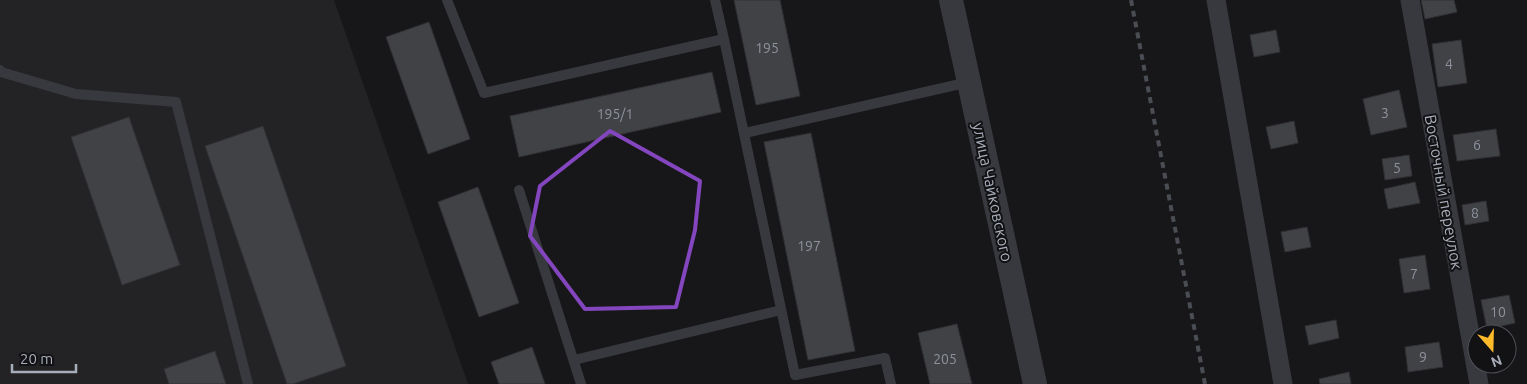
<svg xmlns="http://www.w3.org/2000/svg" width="1527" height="384" viewBox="0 0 1527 384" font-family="Ubuntu,sans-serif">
<rect width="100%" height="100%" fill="#171719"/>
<path fill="#232326" d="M0,0H334L468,384H0Z"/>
<path fill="#414246" stroke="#313135" d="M734,0H780L800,96L756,105Z
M1421,0H1454L1457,12L1425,19Z
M429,22L470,139L428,154L386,37Z
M1276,30L1280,52L1254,57L1250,35Z
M1461,40L1467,83L1438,87L1432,44Z
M712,72L721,112L519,157L510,116Z
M1399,90L1407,127L1371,135L1363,99Z
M129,117L180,265L122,285L71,137Z
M1294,121L1298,143L1271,149L1266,127Z
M263,126L346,366L293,384H287L205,146Z
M1496,129L1500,156L1457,161L1453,135Z
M811,133L855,351L808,360L764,142Z
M1409,155L1412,176L1385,180L1382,159Z
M1415,182L1420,203L1388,209L1384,189Z
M478,187L519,303L479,317L438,202Z
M1486,201L1489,221L1465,225L1462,205Z
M1307,227L1311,247L1285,252L1281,232Z
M1425,255L1430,289L1404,293L1399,259Z
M1509,295L1515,323L1487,329L1481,300Z
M1336,320L1339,338L1309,345L1305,326Z
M957,324L972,384H930L918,333Z
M1439,342L1443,367L1408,372L1405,347Z
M532,347L545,384H499L491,362Z
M215,351L226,384H169L164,369Z
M1349,372L1351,384H1320L1319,379Z"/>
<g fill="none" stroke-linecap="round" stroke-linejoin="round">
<path stroke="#38393f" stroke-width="10" d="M447,0L484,93L724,39L795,375L885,358L891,384
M715,0L724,39
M0,70L1,72L76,94L176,102L248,384
M745,133L969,82
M519,190L581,384
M574,360L781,310"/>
<path stroke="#38393f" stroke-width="19" d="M1216,0L1283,384
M1410,0L1479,384"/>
<path stroke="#38393f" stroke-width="24" d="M951,0L1035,384"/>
<path stroke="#4a4d54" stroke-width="4" stroke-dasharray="6 5" stroke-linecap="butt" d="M1131,0L1205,384"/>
</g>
<path fill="none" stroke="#8446be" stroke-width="4" stroke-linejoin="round" d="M610,131L700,181L695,230L676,307L585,309L530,236L540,186Z"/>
<g text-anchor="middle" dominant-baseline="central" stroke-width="4" stroke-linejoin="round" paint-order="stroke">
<g font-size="14" fill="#8e929d">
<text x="767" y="48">195</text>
<text x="1449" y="64">4</text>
<text x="1385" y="113">3</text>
<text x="615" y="114">195/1</text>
<text x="1477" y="145">6</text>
<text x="1397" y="168">5</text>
<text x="1475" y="213">8</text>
<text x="809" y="246">197</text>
<text x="1414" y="274">7</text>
<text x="1498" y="312">10</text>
<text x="1423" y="357">9</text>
<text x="945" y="359">205</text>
</g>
<g font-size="16" fill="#a8adba" stroke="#121214">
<text transform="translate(993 192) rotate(78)">улица Чайковского</text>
<text transform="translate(1444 192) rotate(80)">Восточный переулок</text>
</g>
</g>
<g transform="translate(1492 349) rotate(160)"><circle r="24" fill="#121214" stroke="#4e5056"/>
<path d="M0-4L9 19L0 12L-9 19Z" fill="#ffba29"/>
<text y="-8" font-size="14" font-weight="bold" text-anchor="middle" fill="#a8adba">N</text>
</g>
<path d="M12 364v8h64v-8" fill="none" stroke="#a8adba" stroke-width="2.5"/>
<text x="20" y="364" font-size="15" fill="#a8adba" stroke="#121214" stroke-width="4" paint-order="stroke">20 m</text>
</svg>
